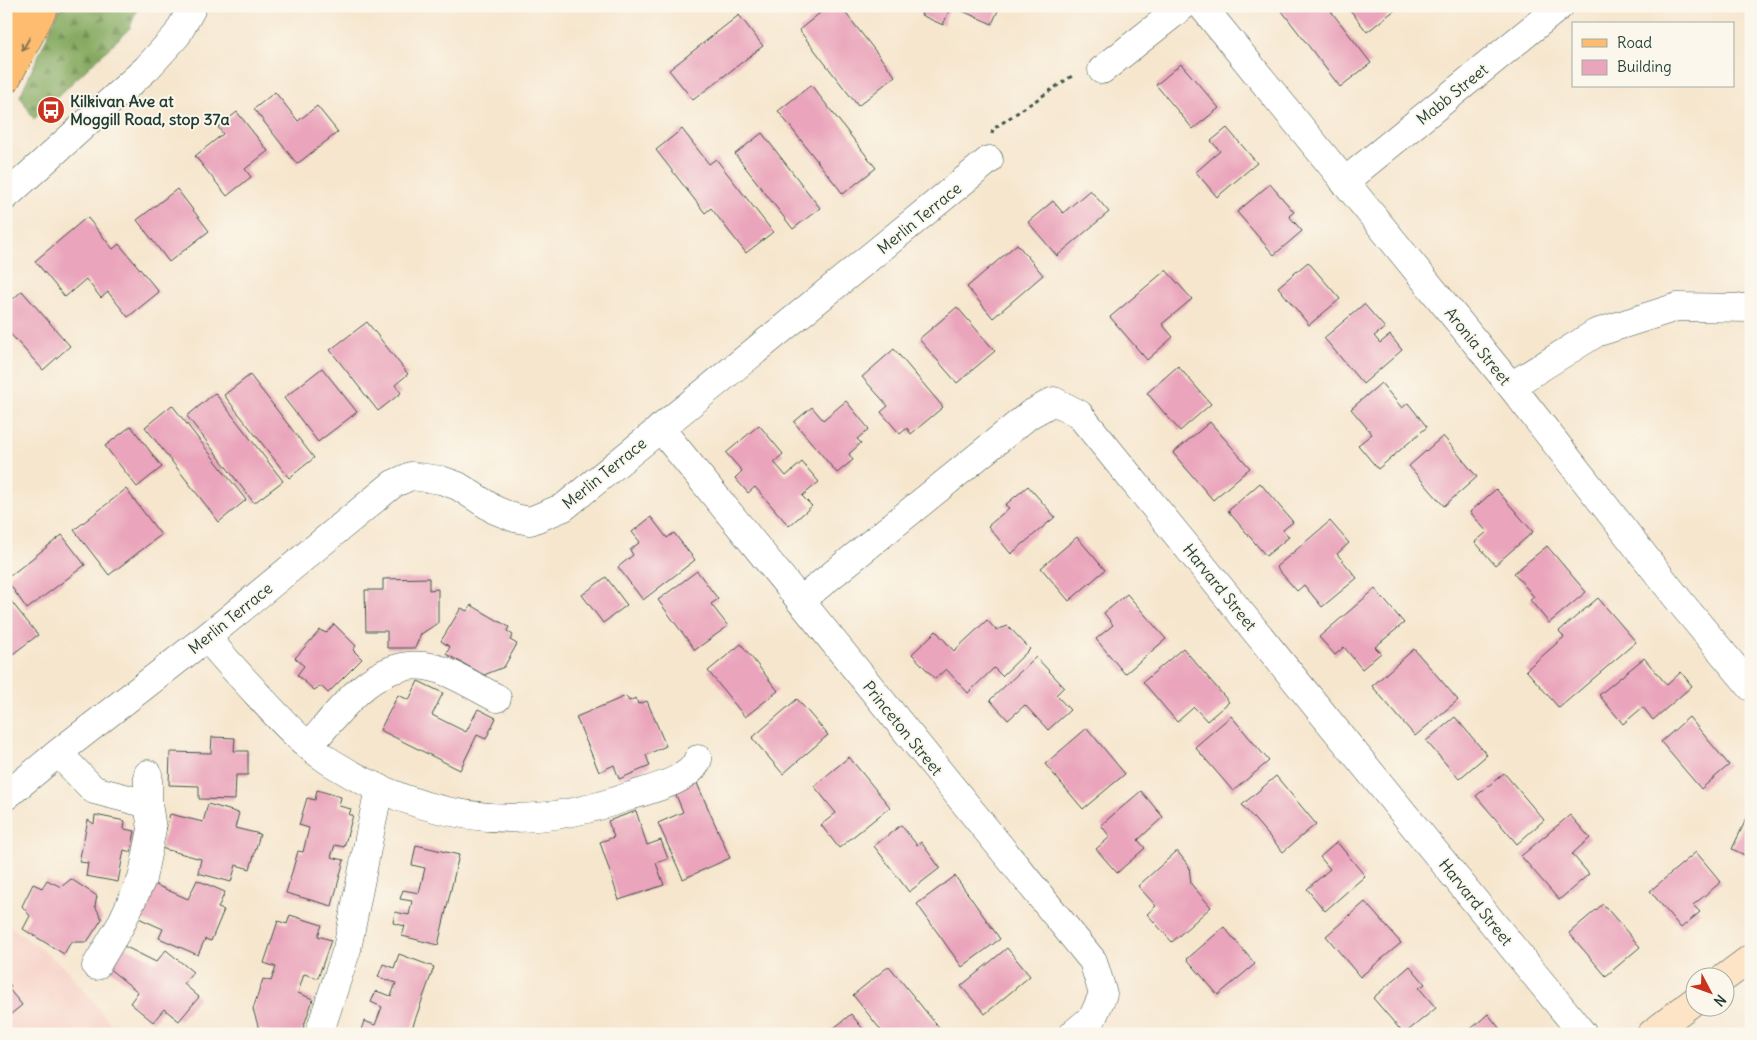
<svg xmlns="http://www.w3.org/2000/svg" width="1757" height="1040" viewBox="0 0 1757 1040" font-family="Delius,sans-serif">
<defs>
<pattern id="forest-firs" width="22" height="20" patternUnits="userSpaceOnUse" patternTransform="scale(1.25)"><rect width="22" height="20" fill="#84a95f"/><path d="M5 1l3.5 6h-7zM16 11l3.5 6h-7z" fill="#6b8b4f"/></pattern>
</defs>
<rect width="100%" height="100%" fill="#fbf7ec"/>
<filter id="ink" filterUnits="userSpaceOnUse"><feTurbulence type="fractalNoise" baseFrequency=".02" numOctaves="2"/><feDisplacementMap in="SourceGraphic" scale="10" xChannelSelector="R" yChannelSelector="G"/><feConvolveMatrix kernelMatrix="1 2 1 2 8 2 1 2 1" color-interpolation-filters="sRGB"/></filter>
<filter id="wash" filterUnits="userSpaceOnUse"><feTurbulence type="fractalNoise" baseFrequency=".0096" numOctaves="4" result="noise"/><feDisplacementMap in="SourceGraphic" scale="20" xChannelSelector="R" yChannelSelector="G"/><feGaussianBlur stdDeviation="1.12" result="paint"/><feColorMatrix in="noise" values="0 0 0 0 0 0 0 0 0 0 0 0 0 0 0 0 0 1.4 0 .05"/><feComposite in="paint" operator="in"/></filter>
<g filter="url(#wash)">
<rect width="100%" height="100%" fill="#f6e6ce"/>
<path fill="#f7d1c7" d="M6,923L67,969L119,1034H6Z"/>
<path fill="url(#forest-firs)" stroke="#52734a" d="M61,6H138L130,28L34,119L20,96Z"/>
<g id="blocks">
<path fill="#eaa4bb" d="M815,6H840L895,76L858,106L799,30L820,13Z
M925,6H951L943,25L921,15Z
M951,6H1000L992,24Z
M1278,6H1327L1371,63L1340,87Z
M1347,6H1400L1367,32Z
M739,15L763,46L693,100L669,70Z
M1181,64L1219,108L1193,129L1156,85Z
M811,85L876,168L843,194L778,111Z
M275,92L298,121L317,106L338,132L297,164L254,109Z
M237,112L268,151L245,169L251,177L227,196L195,156L223,134L218,127Z
M1227,128L1257,163L1217,197L1196,172L1220,151L1211,141Z
M682,129L709,164L716,159L773,232L746,253L711,208L705,213L656,150Z
M762,133L820,208L793,229L735,154Z
M1270,184L1294,212L1289,216L1302,231L1274,255L1237,212Z
M177,189L209,231L169,262L137,220Z
M1090,190L1109,212L1057,256L1028,222L1053,201L1063,213Z
M87,217L113,249L119,244L159,292L128,317L108,292L101,298L86,279L65,297L35,261Z
M1017,244L1043,275L993,318L967,287Z
M1308,262L1340,299L1309,325L1278,287Z
M1166,270L1192,299L1162,324L1173,337L1147,360L1110,317Z
M22,291L70,346L43,370L6,329V305Z
M1364,304L1385,328L1374,336L1380,343L1390,335L1402,350L1363,384L1324,338Z
M957,307L995,351L957,383L919,339Z
M367,322L408,374L395,385L401,393L378,411L330,350Z
M894,349L943,407L911,434L907,428L900,434L881,412L888,406L862,377Z
M1178,366L1211,404L1180,431L1147,393Z
M322,368L357,412L318,442L284,398Z
M250,375L314,458L289,478L224,395Z
M1381,383L1402,408L1408,403L1427,427L1378,469L1358,445L1372,434L1351,409Z
M215,393L283,481L254,503L187,416Z
M846,401L869,429L857,439L861,443L849,454L853,460L837,473L794,422L812,407L823,420Z
M172,405L246,500L219,522L145,427Z
M1210,422L1250,468L1213,500L1173,453Z
M759,425L783,454L774,462L786,476L802,462L819,482L802,496L812,506L789,526L755,487L748,493L735,478L742,471L726,453Z
M131,426L162,467L137,487L105,446Z
M1443,436L1477,477L1444,506L1409,466Z
M1260,483L1293,522L1283,530L1289,537L1266,556L1228,511Z
M1028,486L1055,517L1011,554L988,526L1009,508L1005,505Z
M126,489L161,535L109,575L74,530Z
M1496,489L1533,532L1495,565L1475,542L1487,532L1470,512Z
M651,517L667,538L674,533L695,560L643,600L618,567L633,555L630,550L640,542L632,532Z
M1330,521L1349,543L1337,554L1357,578L1322,607L1304,585L1297,591L1276,567Z
M62,535L85,565L27,609L6,579Z
M1077,537L1105,570L1069,601L1041,568Z
M1547,546L1586,592L1549,623L1530,600L1534,597L1514,573Z
M697,571L718,599L711,604L728,626L695,650L658,600Z
M606,577L627,605L603,623L582,595Z
M429,578V590L438,589V623L421,634L415,648H387V631H366L365,590H383V579Z
M1375,589L1404,623L1375,647L1381,653L1362,669L1344,647L1335,655L1319,637Z
M1127,594L1166,639L1125,674L1096,639L1113,625L1104,613Z
M6,595L38,635L6,659Z
M1598,598L1636,642L1559,708L1526,670L1564,637L1559,631Z
M471,605L509,627L507,631L513,635L510,640L517,644L504,667L484,675L446,654L450,647L441,641L461,608L467,611Z
M987,620L996,630L1008,626L1030,649L1002,676L994,668L968,693L946,669L935,679L912,654L936,631L954,651Z
M334,624L356,646L353,650L362,659L328,693L321,686L314,690L297,675L304,666L295,658L320,630L326,633Z
M741,644L778,691L745,717L708,671Z
M1183,648L1229,702L1207,721L1194,707L1177,722L1143,682Z
M1414,649L1458,700L1415,736L1372,686Z
M1036,657L1064,687L1056,695L1070,710L1048,730L1025,705L1008,720L990,700Z
M1644,658L1667,685L1681,672L1692,686L1653,720L1643,707L1623,724L1599,695Z
M418,681L443,693L432,715L466,732L478,709L496,718L486,739L477,735L460,770L380,730L398,695L409,700Z
M626,696L629,701L636,698L638,704L647,701L666,746L646,755L650,766L619,779L614,765L599,772L576,717Z
M797,699L828,735L783,774L752,738Z
M1231,716L1269,761L1233,791L1195,747Z
M1455,717L1487,755L1459,779L1426,741Z
M1689,717L1729,765L1701,789L1661,742Z
M1087,728L1125,774L1083,809L1045,764Z
M212,737L235,738L234,751H248V775H236L235,800L199,799V786L169,785L170,752L211,753Z
M849,757L890,807L839,848L821,825L836,813L814,786Z
M1504,773L1544,820L1517,844L1476,796Z
M1276,776L1316,824L1283,852L1242,805Z
M696,781L730,858L683,879L658,823L683,812L674,790Z
M317,790L341,797L339,806L351,809L349,815H353L344,847L335,845L331,857L344,860L332,906L286,893L298,851L303,852L309,828L299,825L307,798L315,800Z
M1141,791L1163,817L1138,840L1145,848L1117,873L1096,849L1110,837L1101,825Z
M208,804L239,813L235,828L260,834L250,869L236,865L231,882L198,873L201,859L161,848L170,814L203,822Z
M1751,809V858L1732,849Z
M636,811L647,845L661,840L668,859L656,863L664,885L619,900L600,842L614,837L608,821Z
M95,815L125,821L124,829L135,831L131,852L124,850L118,882L86,876L88,863L79,862L88,820L94,824Z
M1570,815L1590,838L1572,854L1589,874L1559,900L1521,856Z
M901,825L917,845L921,842L940,868L909,892L874,846Z
M1337,842L1365,876L1325,911L1307,889L1330,869L1320,857Z
M416,845L459,855L438,945L402,936L405,926L393,923L395,912L409,915L412,901L400,899L403,890L419,893L425,868L412,865Z
M1177,851L1189,866L1191,884L1211,907L1172,942L1147,914L1156,906L1138,886Z
M1696,852L1721,882L1693,905L1700,912L1681,928L1650,891Z
M955,876L1000,939L962,967L917,904Z
M71,879L97,896L95,906L102,919L87,942H71L64,954L23,929L30,916L22,906L33,884L42,888L47,880L61,887Z
M197,880L225,892L218,908L224,910L211,941L205,939L198,955L159,938L163,929L134,916L149,882L188,899Z
M1365,902L1401,943L1360,977L1326,936Z
M1603,904L1640,947L1606,976L1569,933Z
M290,915L322,925L318,936L331,940L318,978L304,974L298,993L313,999L301,1034H273L259,1029L253,1009L263,979L271,981L276,967L264,963L278,921L287,924Z
M1224,927L1255,964L1218,995L1187,959Z
M124,946L156,962L166,950L193,972L184,984L199,997L179,1021L164,1009L153,1022L130,1003L138,992L107,967Z
M1007,948L1030,976L985,1014L961,986Z
M399,954L434,967L410,1034L360,1033L364,1021L375,1025L382,1007L371,1002L376,991L391,996L396,983L378,977L383,964L394,968Z
M889,966L944,1034H884L853,995Z
M1410,966L1425,984L1419,988L1436,1008L1404,1034L1373,998Z
M6,980L11,986L8,988L22,1005L6,1018Z
M851,1014L867,1034H827Z
M1488,1014L1504,1034H1465Z"/>
</g>
</g>
<g filter="url(#ink)">
<use href="#blocks" fill-opacity="0" stroke="#3f564b" stroke-width="1"/>
<g fill="none" stroke-linecap="round" stroke-linejoin="round">
<g stroke="#3f564b" stroke-width="29">
<path id="minor" d="M1202,6L1511,386L1681,603L1751,687
M1102,70L1183,6
M1344,182L1560,6
M6,196L147,68L177,35L193,6
M1511,386L1596,333L1677,307L1751,308
M660,428L1093,961L1103,994L1093,1017L1073,1034
M800,601L1029,415L1054,401L1079,414L1583,1034
M207,637C222,657 240,675 257,694C280,719 303,745 332,763C426,822 526,834 630,796C650,789 691,781 698,759
M309,746C337,714 374,659 424,666C447,668 476,688 497,698
M58,753L94,790L148,804L152,829L142,879L120,926L96,966
M6,796L58,753L207,637L393,484L411,476L441,480L458,486L495,510L515,518L530,521L564,507L989,160
M148,804V774
M319,1034L347,949L379,788"/>
</g>
<g stroke="#3f564b" stroke-width="29">
<path id="secondary" d="M1724,978L1751,958
M1651,1034L1694,1001"/>
</g>
<g stroke="#3f564b" stroke-width="29">
<path id="primary" d="M6,29L18,6
M6,80L45,6"/>
</g>
<path stroke="#3f564b" stroke-width="3" stroke-dasharray="4 4" stroke-linecap="butt" d="M992,134L993,129L1075,74"/>
<use href="#minor" stroke="#fff" stroke-width="28"/>
<use href="#secondary" stroke="#fee4c6" stroke-width="28"/>
<use href="#primary" stroke="#fdbc70" stroke-width="28"/>
</g>
<defs><path id="oneway-shaft" d="M-6 0H5M1.5-3L5.5 0L1.5 3" fill="none" stroke-width="1.6" stroke-linecap="round" stroke-linejoin="round" transform="scale(1.25)"/></defs>
<use stroke="#83764f" href="#oneway-shaft" transform="translate(26 44) rotate(119)"/>
</g>
<defs>
<g id="bus-disc" transform="scale(1.4375)"><circle r="9.5" fill="#c8321e" stroke="#fbf7ec"/><path d="M-5-6H5V4H4V6H2V4H-2V6H-4V4H-5ZM-3.5-4V0h7V-4ZM-3.5 1.2v1.5H-2V1.2ZM2 1.2v1.5H3.5V1.2Z" fill="#fff"/></g>
</defs>
<g fill-rule="evenodd">
<use href="#bus-disc" x="51" y="110"/>
</g>
<g text-anchor="middle" dominant-baseline="central" stroke-width="4" stroke-linejoin="round" paint-order="stroke">
<g font-size="16" fill="#1f3d34" stroke="#fbf7ec">
<text transform="translate(1452 94) rotate(-39)">Mabb Street</text>
<text transform="translate(919 218) rotate(-39)">Merlin Terrace</text>
<text transform="translate(1478 346) rotate(51)">Aronia Street</text>
<text transform="translate(604 473) rotate(-39)">Merlin Terrace</text>
<text transform="translate(1220 587) rotate(51)">Harvard Street</text>
<text transform="translate(230 618) rotate(-39)">Merlin Terrace</text>
<text transform="translate(903 728) rotate(51)">Princeton Street</text>
<text transform="translate(1476 902) rotate(51)">Harvard Street</text>
</g>
<g font-size="16" font-weight="bold" fill="#1f3d34" stroke="#fbf7ec" text-anchor="start">
<text x="70" y="101">Kilkivan Ave at<tspan x="70" dy="18">Moggill Road, stop 37a</tspan></text>
</g>
</g>
<rect width="1757" height="1040" fill="none" stroke="#fbf7ec" stroke-width="25"/>
<rect x="1572" y="22" width="162" height="65" fill="#fbf7ec" stroke="#a3ada2"/>
<rect x="1582" y="39" width="25" height="8" fill="#fdbc70" stroke="#a3ada2"/>
<text x="1617" y="48" font-size="15" fill="#1f3d34">Road</text>
<rect x="1582" y="60" width="25" height="15" fill="#eaa4bb" stroke="#a3ada2"/>
<text x="1617" y="72" font-size="15" fill="#1f3d34">Building</text>
<g transform="translate(1710 992) rotate(131)"><circle r="24" fill="#fbf7ec" stroke="#a3ada2"/>
<path d="M0-4L9 19L0 12L-9 19Z" fill="#c8321e"/>
<text y="-8" font-size="14" font-weight="bold" text-anchor="middle" fill="#1f3d34">N</text>
</g>
</svg>
